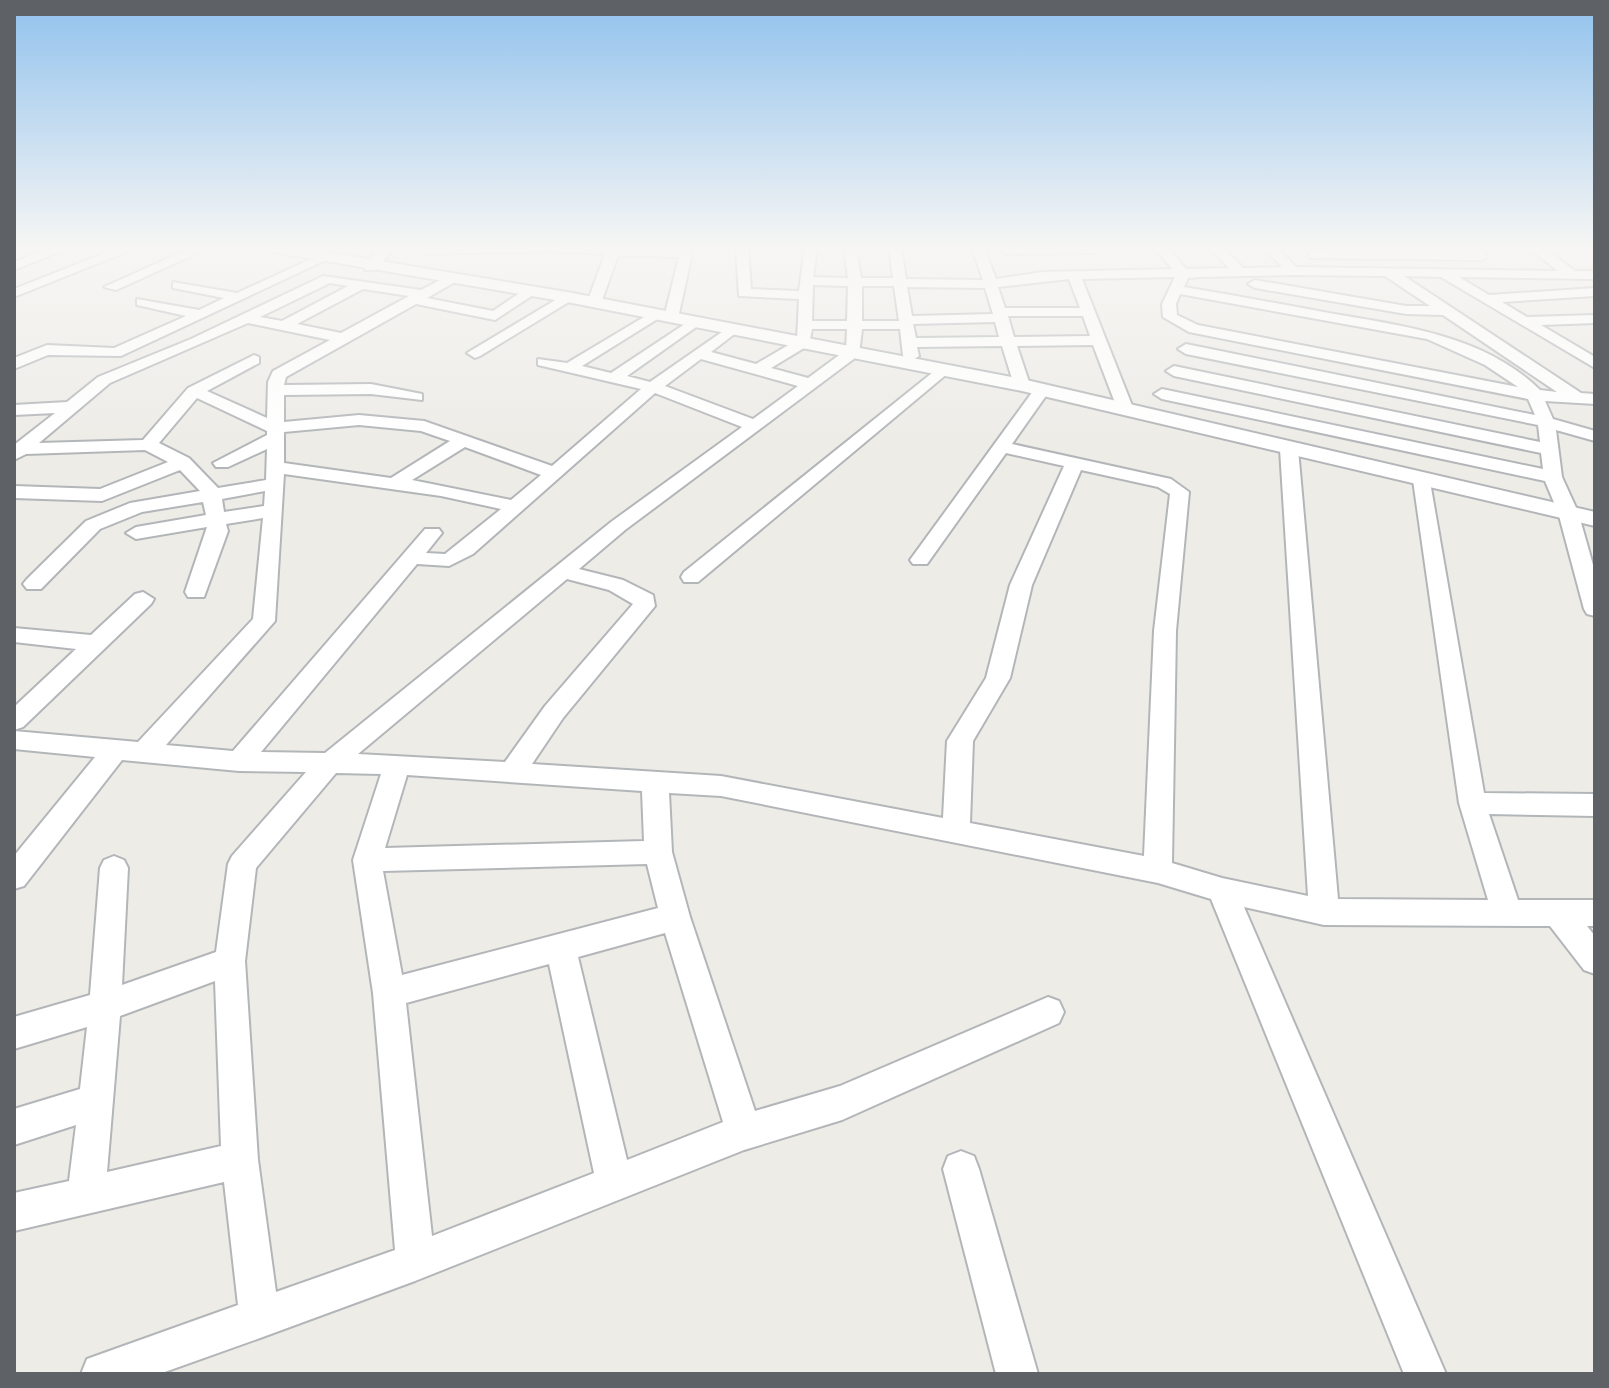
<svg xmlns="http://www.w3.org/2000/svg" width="1609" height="1388" viewBox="0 0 1609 1388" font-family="'Sofia Sans Condensed',sans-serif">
<rect width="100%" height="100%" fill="#eeece7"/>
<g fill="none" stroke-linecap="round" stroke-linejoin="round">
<g stroke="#b3b6b9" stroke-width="4">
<path id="minor" d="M50,248H69L14,270V262Z
M118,248H136L14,297V289Z
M191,248H209L116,290L104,287Z
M381,248H394L375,270H365V264Z
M420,248C457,248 677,243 692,254L678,318L671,322L664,318L679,257L618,255L601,303L594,307L587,303L605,254L551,251L425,254Z
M736,248H748L751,289L799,291L805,248H817L813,277L848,278L844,248H856L861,278H893L889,248H901L906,279L983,280L972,248H984L996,279L1043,272L1172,269L1155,248H1168L1186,269L1229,268L1211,248H1224L1243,268L1282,267L1264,248H1278L1296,267L1558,271L1529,248H1544L1575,271H1595V279L1459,277L1489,295L1595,288V296L1502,302L1527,317L1595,315V323L1541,325L1595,357V368L1441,277L1404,276L1581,393L1595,394V404L1545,401L1553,419L1595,431V441L1556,430L1562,477L1578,512L1595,572V616L1587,614L1584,609L1558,512L1545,481L1162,399L1154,394L1162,389L1543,469L1541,453L1174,376L1166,371L1174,366L1540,442L1538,425L1186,354L1178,349L1186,344L1535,415L1528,399L1189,332L1163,317L1162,304L1175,277L1082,279L1133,408L1131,412L1125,413L1117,408L1093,345L1017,346L1030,385L1022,390L1014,385L1002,346L917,347L919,356L911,361L903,356L900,329H862L859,355L625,530L579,569L623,580L653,595L655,606L563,718L532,764L721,776L943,818L947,741L986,678L1010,585L1064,466L1006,453L927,564H913L910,560L1036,387L1042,385L1050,390L1012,444L1171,479L1189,492L1176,631L1172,863L1222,878L1308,896L1280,449L1289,444L1298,449L1338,899L1488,900L1459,803L1413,480L1415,476H1429L1484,793L1595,794V816L1489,814L1518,900H1595V926H1587L1595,936V974L1584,970L1550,926L1324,925L1244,907L1446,1374H1404L1211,899L1158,883L721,796L669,793L672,852L690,917L755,1111L840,1086L1048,997L1059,1001L1064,1012L1059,1023L842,1120L744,1150L415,1281L260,1338L159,1374H81L87,1359L238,1305L224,1182L14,1231V1193L69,1181L76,1125L14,1145V1109L80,1089L87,1027L14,1049V1017L90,995L100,868L104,860L114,856L124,860L128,868L122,985L216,952L228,864L232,856L306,772L239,771L122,760L24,886L14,889V856L95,757L14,749V731L138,742L253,619L263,518L226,524L228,531L204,597H188L185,592L207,527L136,539L126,533L136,527L206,515L203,502L142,512L100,529L41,589H27L23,584L27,579L86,521L130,503L200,491L180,470L102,501L14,498V486L100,489L168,462L145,450L26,454L14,460V445L55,413L14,415V405L67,402L98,377L191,339L323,276L421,290L450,275L457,279L455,282L427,298L493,311L527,288L539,291L495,320L416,304L286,377L284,385L371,384L422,394V400L371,394L284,395V422L359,415L424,421L552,466L641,389L538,365V359L567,363L654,311L659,312V318L582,366L611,373L694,318L701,322L699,325L627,376L650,382L732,325L739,329L737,332L711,352L756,364L797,340L799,299L739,296ZM1293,275L1385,276L1430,306H1406L1255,280L1248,284L1255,288L1406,314L1443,315L1557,392L1540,390C1484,335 1403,326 1329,313C1281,304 1232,295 1184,287L1188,278L1200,277ZM1069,279L1080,308H1005L998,287ZM330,283L348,286L282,321L260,317ZM813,285L848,286L847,321H812ZM862,286H894L899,321H862ZM907,287L985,288L993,314L912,316ZM363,289L409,296L341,333L297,324ZM1180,294L1427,339L1485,365L1518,387L1198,325L1177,315L1176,304ZM1008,316H1083L1090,336L1014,337ZM995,322L999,337L916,338L913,324ZM248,323L330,340L273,371L268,382L267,418L207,391L259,363V357L254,355L188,388L143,440L39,443L110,383ZM812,329H847L846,350L808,378L771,368L809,345ZM701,359L798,386L753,419L665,386ZM655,393L742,427L611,522L325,753L261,752L417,564L449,566L473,554ZM197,398L267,431V435L213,463L216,467H228L267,449L266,480L218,488L189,458L159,443ZM359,425L421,431L450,441L391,478L284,463V432ZM465,447L541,475L511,500L412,480ZM1081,470L1158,487L1170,494L1154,631L1144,856L970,823L973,741L1010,678L1032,585ZM284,474L441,496L501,509L445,554L426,553L442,533L439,529H425L233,751L166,745L275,621ZM265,491L264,506L224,512L222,499ZM567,579L609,590L633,604L545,706L505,762L358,754ZM336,773L381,774L353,860L373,993L395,1250L276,1292L258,1160L245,961L256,868ZM407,775L642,791L644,841L385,848ZM647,864L658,908L402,975L383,871ZM665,933L723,1122L627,1160L578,957ZM549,964L594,1173L432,1236L406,1003ZM215,981L221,1146L107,1172L120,1016Z
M1000,248H1100V249L1094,253L1005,254Z
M1314,251L1482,252L1488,256L1482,260L1310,258V252Z
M320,255L330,258L121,356L48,355L14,369V358L47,345L114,348L186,316L137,305V299L199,310L224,298L173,288V282L237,293Z
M567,293L574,297L572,300L480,356L475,358L467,353Z
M942,365L950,370L948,373L698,582H684L681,577L684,572Z
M143,592L154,599L151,604L23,727L14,730V707L76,649L14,642V628L91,635L135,594Z
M961,1151L974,1156L979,1169L1038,1374H996L943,1169L948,1156Z"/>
</g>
<g stroke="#b3b6b9" stroke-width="4">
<path id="tertiary" d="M266,248H302L567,292L1022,379L1595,512V526L1022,391L567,302L273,252Z"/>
</g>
<use href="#minor" fill="#fff" fill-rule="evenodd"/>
<use href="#tertiary" fill="#fff" fill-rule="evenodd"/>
</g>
<linearGradient id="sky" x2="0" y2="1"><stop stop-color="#91c2ed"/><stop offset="0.56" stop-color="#f7f6f4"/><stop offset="1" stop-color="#f7f6f4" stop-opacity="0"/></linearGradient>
<rect width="1609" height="443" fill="url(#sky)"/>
<rect width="1609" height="1388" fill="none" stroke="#5e6165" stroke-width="32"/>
</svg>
